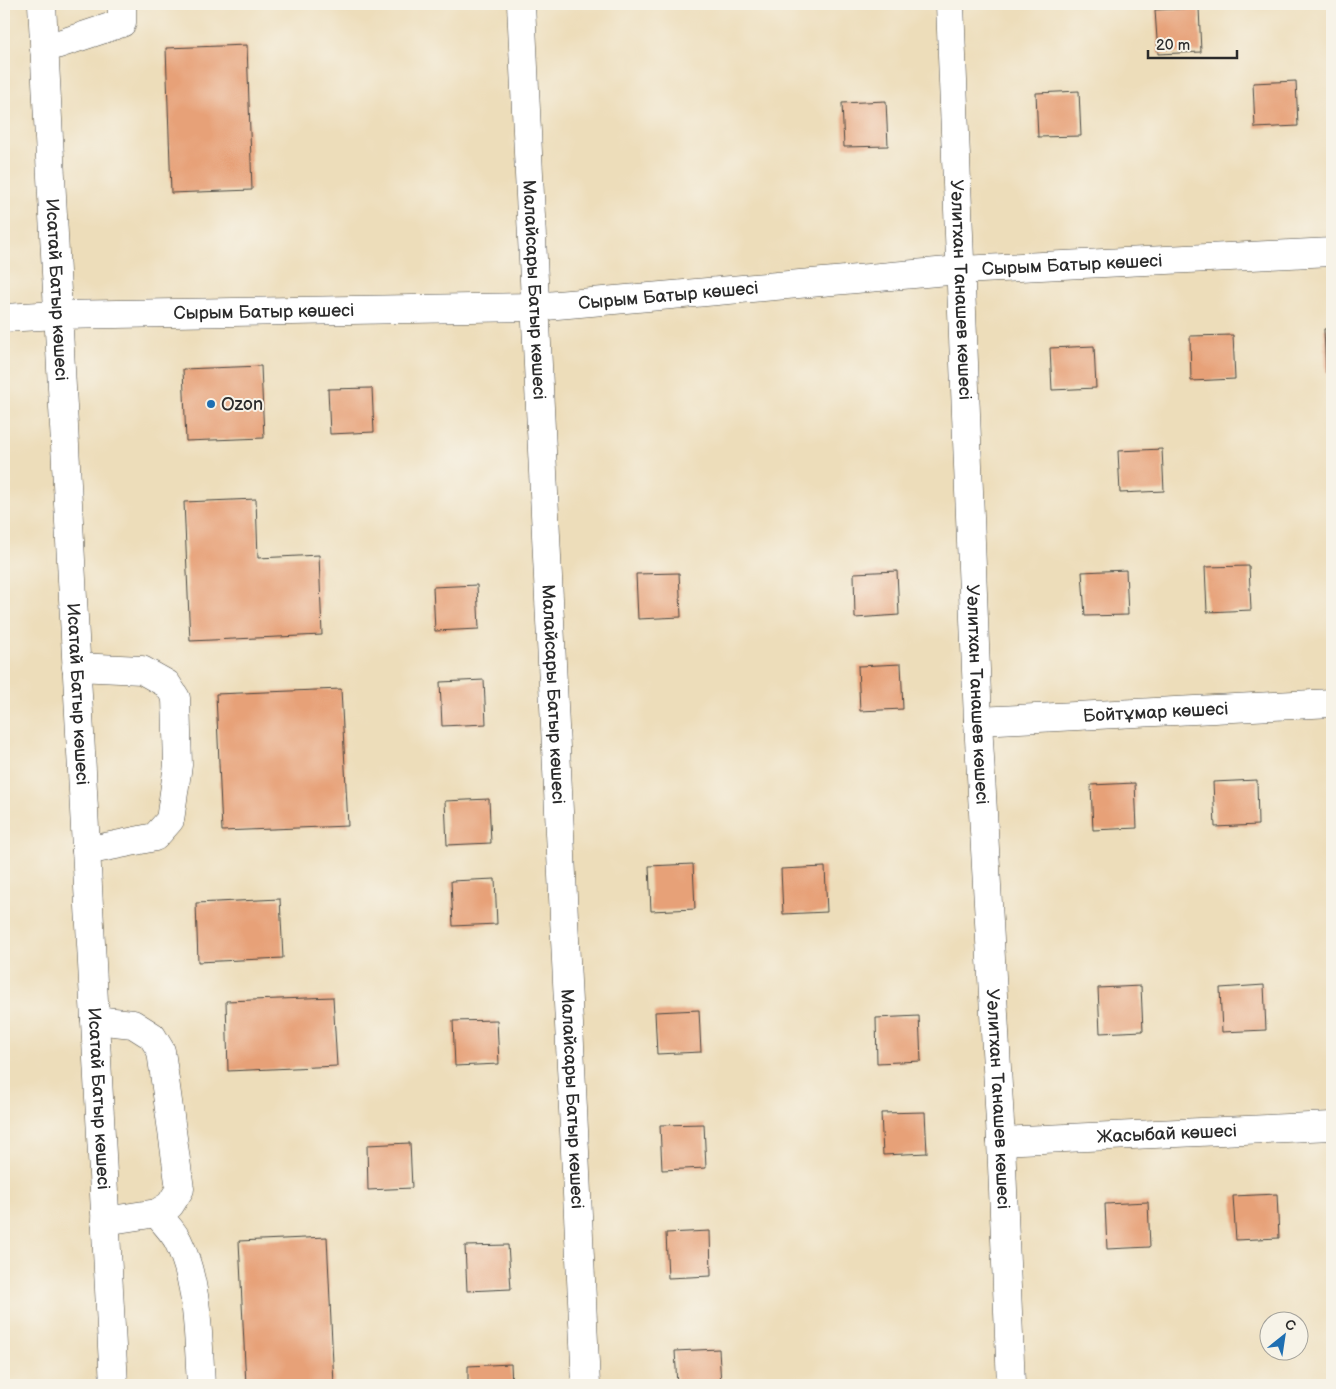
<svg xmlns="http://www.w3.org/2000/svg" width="1336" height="1389" viewBox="0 0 1336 1389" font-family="'Balsamiq Sans',sans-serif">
<rect width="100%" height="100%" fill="#f7f3e8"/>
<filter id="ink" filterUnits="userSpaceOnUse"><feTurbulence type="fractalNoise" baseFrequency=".02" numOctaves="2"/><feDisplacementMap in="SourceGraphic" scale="10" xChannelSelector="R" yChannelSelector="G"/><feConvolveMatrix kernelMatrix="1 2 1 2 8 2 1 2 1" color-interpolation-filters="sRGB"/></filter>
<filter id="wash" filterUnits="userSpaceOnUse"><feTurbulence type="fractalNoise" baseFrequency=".0096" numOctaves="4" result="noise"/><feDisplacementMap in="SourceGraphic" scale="20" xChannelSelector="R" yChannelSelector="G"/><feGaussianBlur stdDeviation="1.12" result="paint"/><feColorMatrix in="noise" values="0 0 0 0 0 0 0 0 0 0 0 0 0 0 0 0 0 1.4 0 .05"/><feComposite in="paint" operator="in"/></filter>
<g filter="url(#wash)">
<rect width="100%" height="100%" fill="#edddba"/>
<g id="blocks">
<path fill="#e7a178" d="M1199,8L1201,52L1158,54L1155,10Z
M247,45L252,190L171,193L166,48Z
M1296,81L1298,126L1255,128L1253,83Z
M1079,91L1081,136L1038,137L1036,93Z
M886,101L888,146L844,147L842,103Z
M1332,328V373H1326L1324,329Z
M1233,335L1235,379L1191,381L1190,336Z
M1094,346L1096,388L1052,390L1050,348Z
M261,366L264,438L186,441L183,369Z
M372,388L374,432L330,434L328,389Z
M1162,449L1164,491L1120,493L1118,451Z
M256,499L258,558L319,555L322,635L190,641L184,502Z
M1249,566L1251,610L1207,612L1205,567Z
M1126,570L1128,615L1085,616L1082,572Z
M897,571L899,615L855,618L854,573Z
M679,573L681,617L638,619L636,574Z
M477,585L479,629L435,631L433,587Z
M901,664L903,709L860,711L858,666Z
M484,680L486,724L442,726L440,682Z
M341,689L348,826L222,831L216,694Z
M1257,780L1258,825L1215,827L1213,782Z
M1135,783L1137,828L1093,830L1091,785Z
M489,799L491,843L447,845L445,801Z
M693,864L695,909L651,911L649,866Z
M825,867L827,912L783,914L781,869Z
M495,879L497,924L453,926L451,881Z
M280,899L283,958L198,962L196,903Z
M1264,985L1266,1030L1222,1032L1220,988Z
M1141,986L1143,1031L1100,1033L1098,988Z
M333,997L337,1066L228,1071L226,1001Z
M699,1010L701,1052L657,1054L655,1012Z
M919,1016L921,1061L877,1063L876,1018Z
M497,1020L499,1064L455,1066L453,1021Z
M925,1112L927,1153L883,1155L881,1113Z
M704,1124L706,1168L662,1170L660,1125Z
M410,1143L412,1188L368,1190L367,1145Z
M1277,1194L1279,1238L1236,1240L1233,1196Z
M1148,1202L1150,1247L1107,1249L1105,1204Z
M710,1231L711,1276L668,1278L666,1233Z
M327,1237L334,1385H246L239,1241Z
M508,1245L511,1289L467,1291L465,1246Z
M719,1349L721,1385H677L675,1351Z
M511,1364L512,1385H468V1366Z"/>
</g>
</g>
<g filter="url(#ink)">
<use href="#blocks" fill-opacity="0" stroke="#484640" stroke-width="1"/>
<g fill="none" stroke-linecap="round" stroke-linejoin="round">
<g stroke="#484640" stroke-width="29">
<g id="minor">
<path id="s1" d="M42,4L114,1385"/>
<path id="s2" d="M521,4L586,1385"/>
<path id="s3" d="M950,4L978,721L1001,1141L1011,1385"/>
<path d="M44,49L122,23V4"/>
<path id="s4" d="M4,318L58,315L534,307L960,270L1332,252"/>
<path d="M76,667L142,670L167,684L176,698L178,765L170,820L155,837L86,851"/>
<path id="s5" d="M978,721L1332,703"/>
<path d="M95,1020L133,1024L152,1036L161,1051L180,1189L170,1205L157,1213L105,1221"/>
<path id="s6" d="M1001,1141L1332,1126"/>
<path d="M157,1213C163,1222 173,1231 178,1241C199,1284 198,1338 201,1385"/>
</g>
</g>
<use href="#minor" stroke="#fff" stroke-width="28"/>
</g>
</g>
<circle fill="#1f6fb2" stroke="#f7f3e8" stroke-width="2" cx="211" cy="404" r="5"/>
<g text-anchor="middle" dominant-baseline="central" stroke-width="4" stroke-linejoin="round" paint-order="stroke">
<g font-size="18" fill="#2b2b2b" stroke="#f7f3e8">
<text stroke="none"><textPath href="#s4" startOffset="1070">Сырым Батыр көшесі</textPath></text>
<text stroke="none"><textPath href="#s1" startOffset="286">Исатай Батыр көшесі</textPath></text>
<text stroke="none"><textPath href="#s2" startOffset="286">Малайсары Батыр көшесі</textPath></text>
<text stroke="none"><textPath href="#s3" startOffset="286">Уәлитхан Танашев көшесі</textPath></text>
<text stroke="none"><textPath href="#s4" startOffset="665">Сырым Батыр көшесі</textPath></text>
<text stroke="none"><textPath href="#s4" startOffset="260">Сырым Батыр көшесі</textPath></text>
<text stroke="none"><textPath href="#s1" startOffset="691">Исатай Батыр көшесі</textPath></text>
<text stroke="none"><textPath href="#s2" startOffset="691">Малайсары Батыр көшесі</textPath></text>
<text stroke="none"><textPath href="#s3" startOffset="691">Уәлитхан Танашев көшесі</textPath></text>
<text stroke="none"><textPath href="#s5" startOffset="178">Бойтұмар көшесі</textPath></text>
<text stroke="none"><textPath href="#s1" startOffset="1096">Исатай Батыр көшесі</textPath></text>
<text stroke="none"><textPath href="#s2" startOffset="1096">Малайсары Батыр көшесі</textPath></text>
<text stroke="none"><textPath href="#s3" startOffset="1096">Уәлитхан Танашев көшесі</textPath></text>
<text stroke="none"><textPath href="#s6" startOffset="166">Жасыбай көшесі</textPath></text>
</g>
<g font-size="18" fill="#2b2b2b" stroke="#f7f3e8" text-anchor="start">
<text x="221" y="404">Ozon</text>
</g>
</g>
<rect width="1336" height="1389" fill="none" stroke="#f7f3e8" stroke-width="20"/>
<g transform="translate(1284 1336) rotate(30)"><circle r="24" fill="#f7f3e8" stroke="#a5a39c"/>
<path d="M0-4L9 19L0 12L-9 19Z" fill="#1f6fb2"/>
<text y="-8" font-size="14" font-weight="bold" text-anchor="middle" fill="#2b2b2b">С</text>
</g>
<path d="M1148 50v8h89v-8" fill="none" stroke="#2b2b2b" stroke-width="2.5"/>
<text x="1156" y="50" font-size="15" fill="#2b2b2b" stroke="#f7f3e8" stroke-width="4" paint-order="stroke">20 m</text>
</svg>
